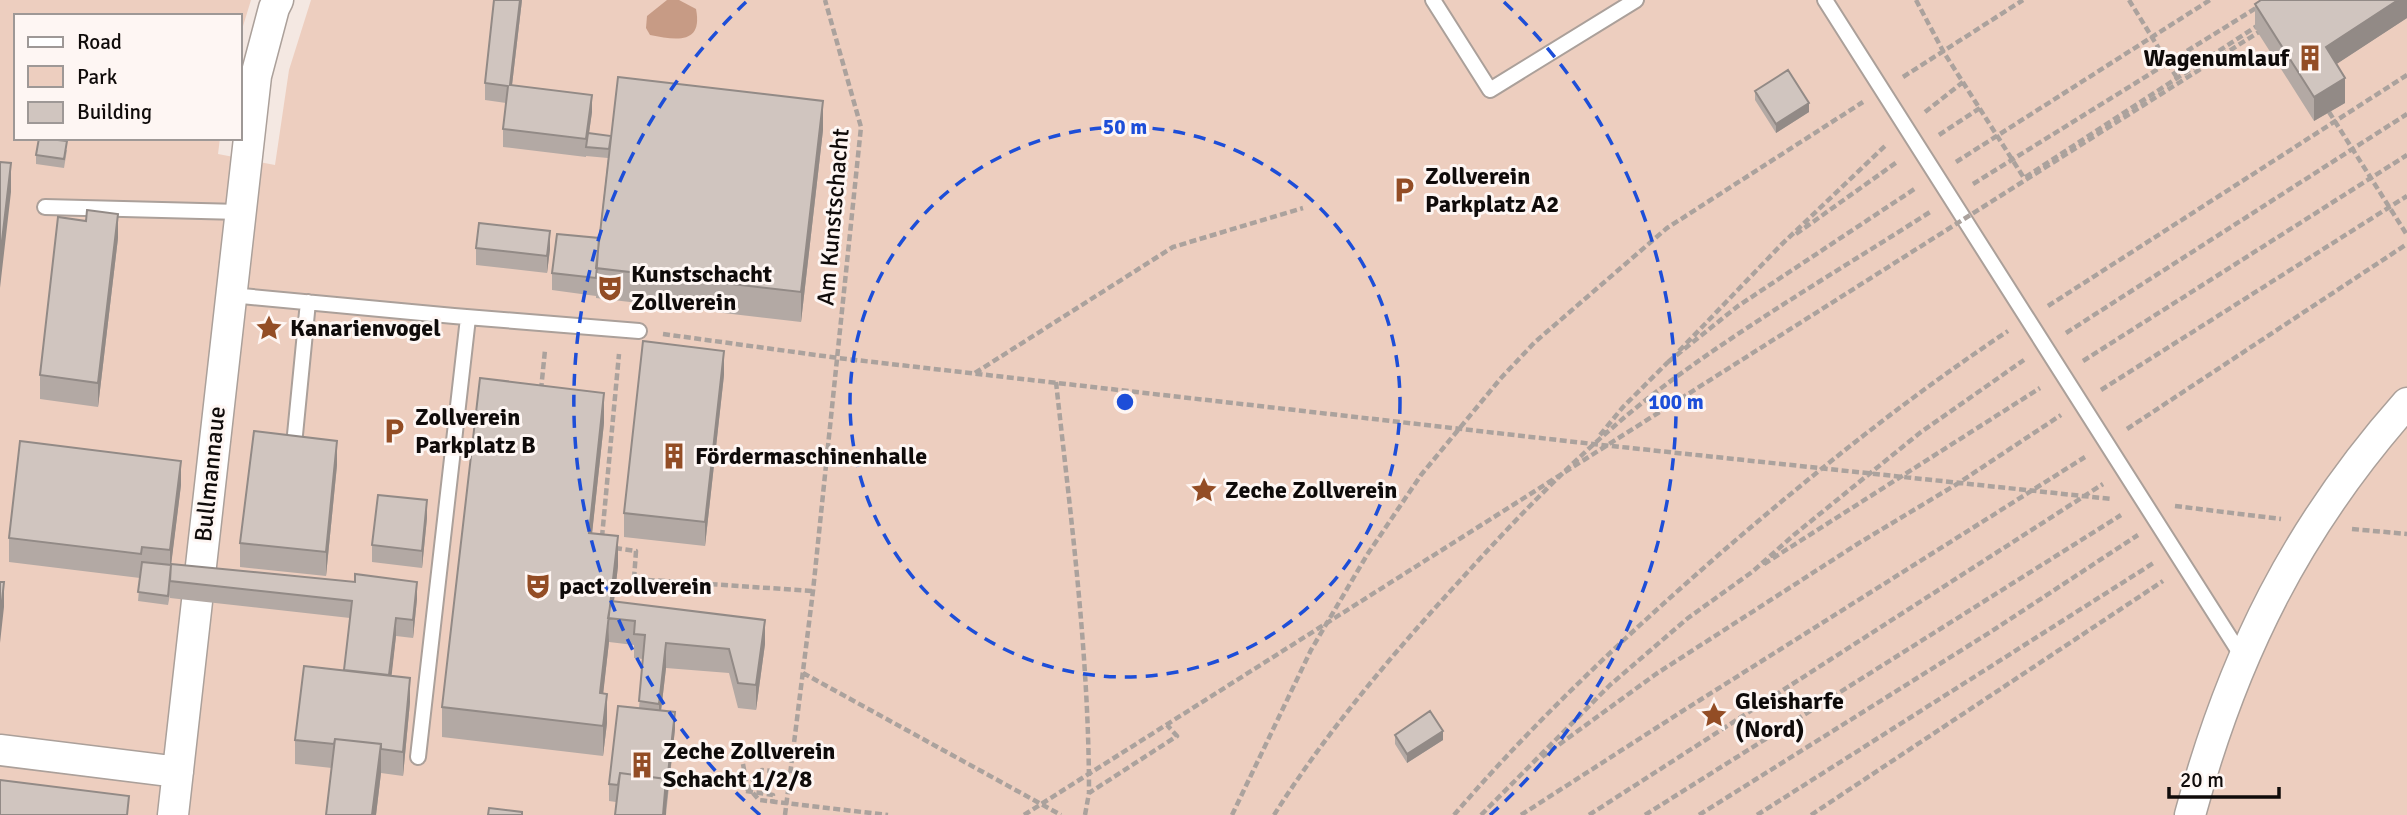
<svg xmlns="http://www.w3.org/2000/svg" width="2407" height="815" viewBox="0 0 2407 815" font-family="Signika,sans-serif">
<rect width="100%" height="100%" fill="#f4e8e2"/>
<path fill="#edcebf" d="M0,0H251L240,36V16H16V138H220L218,154L275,165L289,70L311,0H2407V815H0Z"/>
<path fill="#c79b85" d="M667,0H679L696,9C703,45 676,40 650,35L646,28L647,16Z"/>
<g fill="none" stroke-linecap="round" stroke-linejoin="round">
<g stroke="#aba09a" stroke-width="18">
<path id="service" d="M1433,0L1490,90L1636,0
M1825,0L2243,658
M45,207L240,212
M231,295L454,316L639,331
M293,455L308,302
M418,757L468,318"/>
</g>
<g stroke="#aba09a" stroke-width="33">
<path id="minor" d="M0,750L178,772
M173,815L256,76L274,8L278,0
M2190,815C2233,655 2297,527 2407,403"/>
</g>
<path stroke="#aba29d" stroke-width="4.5" stroke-dasharray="7 3.5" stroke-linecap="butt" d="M1916,0L1943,51L2024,178L2260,24
M1903,77L2023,0
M1925,112L1963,82
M1939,135L1980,108
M1956,162L2210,0
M1973,184L2269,0
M1796,234L1897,162
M2048,306L2407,75
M2066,333L2407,114
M663,334L838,358L1593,444L2111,499
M1679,351L1781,245L1886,145
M2083,361L2407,155
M1668,362L1738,306L1916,188
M975,373L1173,247L1303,208
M1056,382C1071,519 1089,655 1089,793
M541,390L545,350
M2101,390L2407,196
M2127,429L2407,244
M1600,435L1623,407L1668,362
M2175,506L2281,519
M2352,529L2407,534
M602,537L619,354
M615,548L636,551L634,579L813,591
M1764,564L2040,388
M803,673L1061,815
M1542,757L1656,674L1859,543L1957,484L2061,415
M745,790L762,770L790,773
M746,791L773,795L772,803
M785,815L813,591L861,127L825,0
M1085,815L1089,793L1177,736L1167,725
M1232,815L1311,650L1367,555L1421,475L1501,378L1535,342L1667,228L1863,102
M1274,815C1329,728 1396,650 1465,575C1524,510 1586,446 1656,392C1743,326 1838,271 1930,212
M1454,815C1538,717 1633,629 1730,545C1819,469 1910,396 2008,331
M1481,815L1610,685L1688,618L1752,572L1795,534L1921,432L2024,360
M1521,815L1681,712L2085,457
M1589,815L2103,484
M1645,815L2121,515
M1699,815L1992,631L2138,535
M1757,815L2155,562
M1811,815L2163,581"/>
<use href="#service" stroke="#fff" stroke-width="14"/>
<use href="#minor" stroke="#fff" stroke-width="30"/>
<path stroke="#aba29d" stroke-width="4.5" stroke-dasharray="7 3.5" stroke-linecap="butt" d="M2129,0L2179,81
M2329,112L2407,235
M743,764L747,786L759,800L888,815
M1024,815L2262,30"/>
</g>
<path fill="#b3a9a4" d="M522,0L512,85L592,112L589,133L611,136L823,130L801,322L596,298V296L552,290V273L599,238L608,158L586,156V157L503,147V129L506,103L485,100V83Z
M2407,0V18L2336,64L2345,103L2314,121L2255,28V4Z
M1755,91L1809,112L1776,133L1755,100Z
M67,150L64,168L36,164V155Z
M118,238L98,407L40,399V375Z
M476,248L550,249L547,273L476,265Z
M724,375L705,546L624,537V513Z
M604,423L592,533L618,566L614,601L765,644L756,710L738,708L729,673L666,668L661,711L675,729L666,815H615L616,802L609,801V784L639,708L643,659L634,658V645L609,642L603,693L607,723L603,756L442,737V707Z
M337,465L326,576L240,567V543Z
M181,485L171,564L417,599L413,638L396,636L391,676L410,702L403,776L381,773L376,815H326L332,768L295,764V740L344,670L350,618L170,598V595L168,605L138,601L140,578L9,562V538Z
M427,518L422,568L372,562V545Z
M1395,735L1443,740L1407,763L1395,744Z"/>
<path fill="#928a86" d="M520,0H522L510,102V85Z
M2398,0H2407V18L2326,71V47Z
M2345,78V103L2314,121V97Z
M592,95V112L587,147H586V157V139Z
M823,101V130L801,322V292Z
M1809,103V112L1776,133V124Z
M11,163V192L0,288V258Z
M118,214V238L98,407V383Z
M550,231V249L547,273V256Z
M724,351V375L705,546V522Z
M604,393V423L589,562V533Z
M337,441V465L326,576V552Z
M181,461V485L170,574V550Z
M427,500V518L422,568V551Z
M618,536V566L612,618H608L609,642L600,722V693Z
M4,582V607L0,643V619Z
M417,582V599L413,638V620Z
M396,618V636L389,699V682Z
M765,620V644L756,710V685Z
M666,643V668L659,728V704Z
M410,678V702L403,776V752Z
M607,694V723L603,756V726Z
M675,712V729L666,809V791Z
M1443,731V740L1407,763V754Z
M381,744V773L376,815H372Z
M666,779V815H663Z"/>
<path fill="#d0c5bf" stroke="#928a86" stroke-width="2" d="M494,0H520L510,85L592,95L586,139L503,129L508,86L485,83Z
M2261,0H2398L2326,47L2345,78L2314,97L2255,4Z
M1788,70L1809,103L1776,124L1755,91Z
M618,77L823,101L801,292L596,268Z
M588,133L611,136L609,149L586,147Z
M39,138L67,141L64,159L36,155Z
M0,162L11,163L0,258Z
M87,210L118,214L98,383L40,375L58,217L86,221Z
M479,223L550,231L547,256L476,248Z
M557,234L599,238L596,278L552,273Z
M643,341L724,351L705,522L624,513Z
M480,378L604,393L589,533L618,536L600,693L607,694L603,726L442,707Z
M254,431L337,441L326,552L240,543Z
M20,441L181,461L170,550L142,547L141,554L9,538Z
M378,495L427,500L422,551L372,545Z
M142,562L171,565L168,596L138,592Z
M171,564L355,582V574L417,582L413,620L396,618L389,675L344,670L352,601L170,581Z
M0,582H4L0,619Z
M611,601L765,620L756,685L738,683L729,649L666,643L659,704L639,701L645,635L634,634L635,621L608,618Z
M304,666L410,678L403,752L381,749V744L335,739L334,744L295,740Z
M618,706L675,712L666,791V779L620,773L618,785L609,784Z
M1430,711L1443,731L1407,754L1395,735Z
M335,739L381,744L372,815H326Z
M620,773L666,779L663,815H615Z
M0,780L129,796L127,815H0Z
M489,808L522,812V815H488Z"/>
<g fill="none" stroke="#1d4ed8" stroke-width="3.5" stroke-dasharray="12 9">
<circle cx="1125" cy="402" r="275"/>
<path d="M760 815A551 551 0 0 1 746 2M1504 2A551 551 0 0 1 1490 815"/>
</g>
<defs>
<g id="building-bare" transform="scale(2.1)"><path d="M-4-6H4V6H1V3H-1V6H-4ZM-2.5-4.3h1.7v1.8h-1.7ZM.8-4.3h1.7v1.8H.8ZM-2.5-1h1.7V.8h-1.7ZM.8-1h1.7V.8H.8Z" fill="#934d25" stroke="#fef6f3" stroke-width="2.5" paint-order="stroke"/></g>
<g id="parking-bare" transform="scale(2.1)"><path d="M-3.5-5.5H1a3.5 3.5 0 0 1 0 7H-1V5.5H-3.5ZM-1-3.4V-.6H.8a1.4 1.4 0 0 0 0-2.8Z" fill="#934d25" stroke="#fef6f3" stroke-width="2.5" paint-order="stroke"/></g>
<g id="theatre-bare" transform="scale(2.1)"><path d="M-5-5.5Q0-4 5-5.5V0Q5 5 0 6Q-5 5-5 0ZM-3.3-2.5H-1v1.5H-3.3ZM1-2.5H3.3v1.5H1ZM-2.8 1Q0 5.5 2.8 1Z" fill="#934d25" stroke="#fef6f3" stroke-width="2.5" paint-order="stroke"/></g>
<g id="sight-bare" transform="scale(2.1)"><path d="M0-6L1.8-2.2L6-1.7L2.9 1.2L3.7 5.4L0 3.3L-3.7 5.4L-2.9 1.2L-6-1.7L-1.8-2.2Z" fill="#934d25" stroke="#fef6f3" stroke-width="2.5" paint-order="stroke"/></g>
</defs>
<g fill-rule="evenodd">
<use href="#building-bare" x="2310" y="58"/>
<use href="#parking-bare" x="1404" y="190"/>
<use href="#theatre-bare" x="610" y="288"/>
<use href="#sight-bare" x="269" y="328"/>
<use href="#parking-bare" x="394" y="431"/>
<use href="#building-bare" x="674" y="456"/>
<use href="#sight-bare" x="1204" y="490"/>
<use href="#theatre-bare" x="538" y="586"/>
<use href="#sight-bare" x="1714" y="715"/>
<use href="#building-bare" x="642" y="765"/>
</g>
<g text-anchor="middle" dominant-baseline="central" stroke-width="6" stroke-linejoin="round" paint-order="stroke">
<g font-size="24" font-weight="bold" fill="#0f0b0a" stroke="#fef6f3" text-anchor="start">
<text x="2289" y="58" text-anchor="end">Wagenumlauf</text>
<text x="1425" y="176">Zollverein<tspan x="1425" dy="28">Parkplatz A2</tspan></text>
<text x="631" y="274">Kunstschacht<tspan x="631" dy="28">Zollverein</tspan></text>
<text x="290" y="328">Kanarienvogel</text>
<text x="415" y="417">Zollverein<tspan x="415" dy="28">Parkplatz B</tspan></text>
<text x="695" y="456">Fördermaschinenhalle</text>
<text x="1225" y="490">Zeche Zollverein</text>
<text x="559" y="586">pact zollverein</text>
<text x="1735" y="701">Gleisharfe<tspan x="1735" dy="28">(Nord)</tspan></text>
<text x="663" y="751">Zeche Zollverein<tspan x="663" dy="28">Schacht 1/2/8</tspan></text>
</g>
<g font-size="24" fill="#0f0b0a" stroke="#fef6f3">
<text transform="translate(833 217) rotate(-85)">Am Kunstschacht</text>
<text transform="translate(210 474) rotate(-84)">Bullmannaue</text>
</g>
</g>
<circle cx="1125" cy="402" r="10" fill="#1d4ed8" stroke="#fef6f3" stroke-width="3.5"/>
<g font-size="21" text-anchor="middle" font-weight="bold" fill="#1d4ed8" stroke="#fef6f3" stroke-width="6" stroke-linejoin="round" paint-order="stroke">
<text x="1125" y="134">50 m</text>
<text x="1676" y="409">100 m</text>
</g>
<rect x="14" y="14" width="228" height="126" fill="#fef6f3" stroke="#9e9896" stroke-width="2"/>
<rect x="28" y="37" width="35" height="10" fill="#ffffff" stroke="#9e9896" stroke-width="2"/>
<text x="77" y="49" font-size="21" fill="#0f0b0a">Road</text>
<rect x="28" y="66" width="35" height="21" fill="#edcebf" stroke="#9e9896" stroke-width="2"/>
<text x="77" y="84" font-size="21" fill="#0f0b0a">Park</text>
<rect x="28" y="102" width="35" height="21" fill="#d0c5bf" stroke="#9e9896" stroke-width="2"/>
<text x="77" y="119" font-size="21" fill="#0f0b0a">Building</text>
<path d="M2169 787v10h110v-10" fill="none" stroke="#0f0b0a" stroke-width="3.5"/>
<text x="2180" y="787" font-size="21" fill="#0f0b0a" stroke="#fef6f3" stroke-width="5" paint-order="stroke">20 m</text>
</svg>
